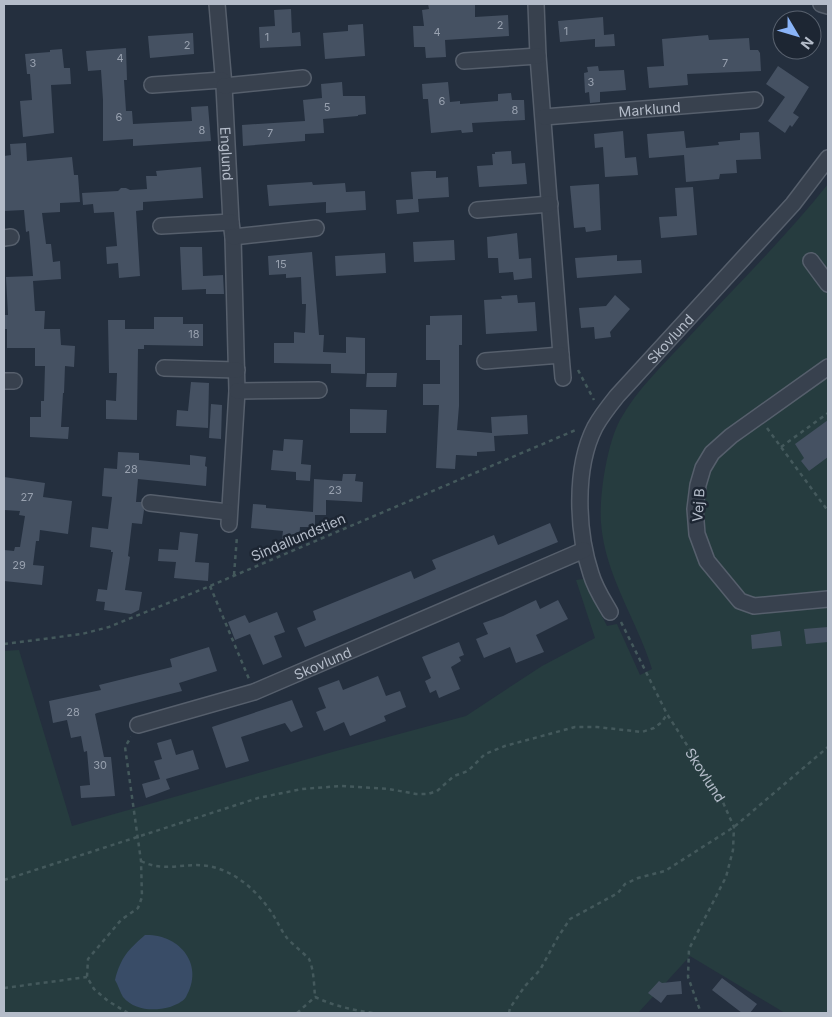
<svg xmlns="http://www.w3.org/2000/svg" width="832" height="1017" viewBox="0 0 832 1017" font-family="Inter,sans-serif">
<rect width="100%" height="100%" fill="#242f3e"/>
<path fill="#263c3f" d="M828,184V1013H785L690,956L638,1013H4V651L19,650L72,826L336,751L466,716L542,666L595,638L576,580L583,579L607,626L617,624L640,675L652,669C637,620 605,576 601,523C599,496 607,444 620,420C637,389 664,364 688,338C735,287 785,238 828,184Z"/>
<path fill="#394c67" d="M145,935C180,934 205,965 186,997C183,1002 175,1005 170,1007C154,1011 135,1011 123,997C120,992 118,985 115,980C121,957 128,950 145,935Z"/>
<path fill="#455162" d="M428,4H475V17L508,15L509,36L445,40L446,57L426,58L425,47H414L413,26H424L422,10L429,9Z
M291,9L292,33L300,32L301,46L260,48L259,27L275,26L274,10Z
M603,17L604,35L614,34L615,46L595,47V39L560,42L558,21Z
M363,24L365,56L325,59L323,33L348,31V25Z
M193,33L194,54L150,58L148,36Z
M708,35L709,40L749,38L750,50H758L760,53L761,71L687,74L688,85L649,88L647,67L664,66L662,39Z
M126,48L127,80H124L126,111H132L133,124L192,121L191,107L208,106L211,141L133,146V139L103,141V100L101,70L88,71L86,51Z
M62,49L64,68H70L71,84L51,85L54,133L23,137L20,101L32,100L30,74H27L25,54L50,52V50Z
M598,66L599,71L624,70L626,90L600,92V102L590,103L589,92L585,93L584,73L588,72L587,67Z
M778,66L809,87L793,113L799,117L792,127L790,125L785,133L768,121L785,97L766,84Z
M342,82L343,96H365L366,114L358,115V116L323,119L324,133L305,134V141L243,146L242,125L305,121L303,100L322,98L321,84Z
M448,82L450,102L460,101V104L498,101V94L511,93L512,100H524L525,120L472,123L473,132L462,133L461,130L431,133L428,99H423L422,84Z
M623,131L625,158L636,157L638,175L605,177L603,147L595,148L594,134Z
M684,131L686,148L719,145L718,142L740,140V133L759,132L761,159L736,160L737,173L720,174L719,179L686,182L684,155L649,158L647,134Z
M26,143L27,161L72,157L74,175H78L80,202L60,203V212L42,213L46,244H51L53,262L60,261L61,279L33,281L35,311H45L44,329H60L61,345L75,346L74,367L65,366L64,393H63L61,427H69L68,439L30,437V417H41V401H44L45,366H35V348H7V329H4V315H8L6,277L33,276L29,231L26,232L24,210L4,211V156L11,155L10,144Z
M511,151L512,164L525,163L527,184L479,187L477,166L493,165L492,154H495V152Z
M201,167L203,198L143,202V210L136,211L140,276L119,278L118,263L107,264L106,247L117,246L114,212L94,213L93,204L83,205L82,193L118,191L121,188H126L130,190L147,189L146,176H157L156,171Z
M426,171H436V178L448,177L449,197L418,199L419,212L397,214L396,200L413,199L411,172Z
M312,182L313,185L345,183L346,192L365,191L366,210L326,213V202L269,206L267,185Z
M599,184L601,230L586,232L585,227L574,228L570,186Z
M693,187L697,235L661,238L659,217L677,216L675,188Z
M517,233L519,259L531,258L532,278L514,280L513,272L499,273L498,258H488L487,237Z
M454,240L455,260L414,262L413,242Z
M180,247H202L203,276L223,275L224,294H206V289L182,290Z
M312,252L319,335H324L323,352L346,353V337L365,338V374L331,373V364L274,363V343H294V332L305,333L306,304H302L301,277L286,278V274L269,275L268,256Z
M385,253L386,273L336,276L335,256Z
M617,255V261L641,260L642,273L577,278L575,258Z
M517,295L518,303L535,302L537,331L486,334L484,300L502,299L501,296Z
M615,295L630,309L610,332L611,337L595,339L594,327L581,328L579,308L606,306Z
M462,315V345H459V406L457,430L492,433L491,417L527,415L528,434L494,436L495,451L477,452V456L456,455L455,469L436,468L439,405H423V384H440V360H426V325H430V316Z
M154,317H183V324H203V346L144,345V349H138L137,420L106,419V400L116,401L117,373H109L108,320H125V329H154Z
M367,373H397L396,387H366Z
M191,382L209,383L208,428L176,426L177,410L188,411Z
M211,404L222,405L221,439L209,438Z
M350,409L387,410L386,433H350Z
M828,420V457L809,471L801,461L804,458L795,444Z
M284,439L303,440L301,464L311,465L310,481L296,480V472L271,470L273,450L283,451Z
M118,452L139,453V460L190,465V455L206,457L205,466L207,467L206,486L138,479L136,502H141L144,510L142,524L132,523L128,556L130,557L125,590L142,592L139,610L131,614L104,610L105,602L96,601L98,589L107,590L113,552H111V550L90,547L92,527L108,529L112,497L102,496L104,468L117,469Z
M343,474H356L355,481L363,482L362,502L326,500V515H315V527H300L299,541L282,539L283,531L251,528L253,504L266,505V508L313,512L314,479L342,481Z
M4,477L45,483L43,497L72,501L68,534L40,530L39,541H36L33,565L44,566L42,585L4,581V550L14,551L15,547H20L25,516L19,515L20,511L4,510Z
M550,523L558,542L305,647L297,628L316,620L313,611L411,571L414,579L436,569L432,560L494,535L498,545Z
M180,532L198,534L195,562L209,563L208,581L174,578L176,562L158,561L159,549L178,550Z
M536,600L540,609L558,600L568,619L536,635L544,652L516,663L510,647L484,658L476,639L488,634L483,623L503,616Z
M277,612L285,632L274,636L282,657L263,665L250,634L235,640L228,622L245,615L249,623Z
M828,627V642L806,644L804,629Z
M780,631L782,646L752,649L751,635Z
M459,642L464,655L459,657L461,661L451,667L460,689L439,698L436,690L430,693L425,681L431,678L422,657Z
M209,647L217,671L179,683L182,691L97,713L95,714L104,757H111L115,796L81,798L80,786L90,785L87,751L84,752L81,736L71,738L67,720L53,723L49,701L101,690L99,685L172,667L170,659Z
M378,676L386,696L400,691L406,707L384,716L386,721L350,736L344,722L324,731L316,712L326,708L318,688L339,680L343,690Z
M292,700L303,727L291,732L285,723L241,737L249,761L226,768L212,727Z
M171,739L176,755L193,750L199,769L166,779L170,789L146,798L142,784L160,779L154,761L162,759L157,743Z
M722,978L757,1004L750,1013H742L712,990Z
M659,981L662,983L681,981L682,994L667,995L661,1003L648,993Z"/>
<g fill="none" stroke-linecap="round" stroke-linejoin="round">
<g stroke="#565f6c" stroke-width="18">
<g id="street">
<path id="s2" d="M217,4L224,86L231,222L233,237L237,391L229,524"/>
<path d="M536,4L538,56L561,355"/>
<path d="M821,4L828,6"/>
<path d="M464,61L538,56"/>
<path d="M152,85L222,80"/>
<path d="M224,86L303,78"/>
<path id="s3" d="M544,117L755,100"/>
<path d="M477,210L550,204"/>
<path d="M161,226L231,222"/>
<path d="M233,237L316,228"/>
<path d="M4,238L11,237"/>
<path d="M811,261L828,284"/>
<path d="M485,361L561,355L563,378"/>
<path d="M828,367L731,436L712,453L703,468L698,485L695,509L697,534L707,561L740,601L754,606L828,599"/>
<path d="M164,368L237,370"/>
<path d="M4,381H14"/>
<path d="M237,391L319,390"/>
<path d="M150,503L228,512"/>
<path id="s4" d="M610,612C603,600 595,588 591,574C577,532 574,468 595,427C601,416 609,406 617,396L793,204L828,158"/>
<path id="s5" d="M138,725L254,692L584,550"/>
</g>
</g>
<g stroke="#44595c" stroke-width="2.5" stroke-dasharray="4 4" stroke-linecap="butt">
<path d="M578,370L594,400"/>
<path d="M767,428L828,511"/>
<path d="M781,447L828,413"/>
<path d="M234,575L237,536"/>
<path d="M210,586L249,679"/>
<path id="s1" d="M621,622L667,714L721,798L734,827L733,850L726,877L689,949L688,977L701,1013"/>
<path d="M4,644L82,634L109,627L210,586L578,429"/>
<path d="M141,861C165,873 185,862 208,866C233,870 255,889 269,909C276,918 280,929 287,938C293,945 305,954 309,959C314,970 314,985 315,997"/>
<path d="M4,880L258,798L302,789L341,786L389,789L416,794H428L437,791L454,776L468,771L485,754L505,746L575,727H597L642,732L654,728L662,722L667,714"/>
<path d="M4,988L87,977"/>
<path d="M128,1013L108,1001L94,989L87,977L88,959L121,920L138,908L142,897L141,861L125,747L131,737"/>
<path d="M297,1013L315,997C334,1006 353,1010 373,1013"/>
<path d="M509,1013L510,1008L525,986L540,970L558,937L570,919L618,893L625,884L638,878L665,871L734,827L828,747"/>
</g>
<use href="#street" stroke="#38414e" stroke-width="15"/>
</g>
<g text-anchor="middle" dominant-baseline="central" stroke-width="5" stroke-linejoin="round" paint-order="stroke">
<g font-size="11" fill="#98a1af">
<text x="500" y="25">2</text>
<text x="566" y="31">1</text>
<text x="437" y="32">4</text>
<text x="267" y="37">1</text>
<text x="187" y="45">2</text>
<text x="120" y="58">4</text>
<text x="33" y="63">3</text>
<text x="725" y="63">7</text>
<text x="591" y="82">3</text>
<text x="442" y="101">6</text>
<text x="327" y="107">5</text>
<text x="515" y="110">8</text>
<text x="119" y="117">6</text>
<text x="202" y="130">8</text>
<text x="270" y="133">7</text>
<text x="281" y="264">15</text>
<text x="194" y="334">18</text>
<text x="131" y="469">28</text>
<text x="335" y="490">23</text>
<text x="27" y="497">27</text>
<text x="19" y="565">29</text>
<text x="73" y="712">28</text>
<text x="100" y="765">30</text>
</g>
<g font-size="14" fill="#b4bcc9" stroke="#1d2633">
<text stroke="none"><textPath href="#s3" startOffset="106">Marklund</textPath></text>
<text stroke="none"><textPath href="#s2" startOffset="150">Englund</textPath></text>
<text stroke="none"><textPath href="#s4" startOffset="309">Skovlund</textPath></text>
<text transform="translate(698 505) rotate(-86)">Vej B</text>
<text transform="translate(298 537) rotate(-23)">Sindallundstien</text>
<text stroke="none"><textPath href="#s5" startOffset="195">Skovlund</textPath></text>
<text stroke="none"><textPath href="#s1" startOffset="175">Skovlund</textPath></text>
</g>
</g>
<rect width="832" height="1017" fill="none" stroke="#b4bcc9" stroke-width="10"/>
<g transform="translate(797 35) rotate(128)"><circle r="24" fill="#1d2633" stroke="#59626f"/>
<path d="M0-4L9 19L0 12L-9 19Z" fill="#8ab4f8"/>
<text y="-8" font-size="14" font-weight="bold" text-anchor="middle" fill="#b4bcc9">N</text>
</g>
</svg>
